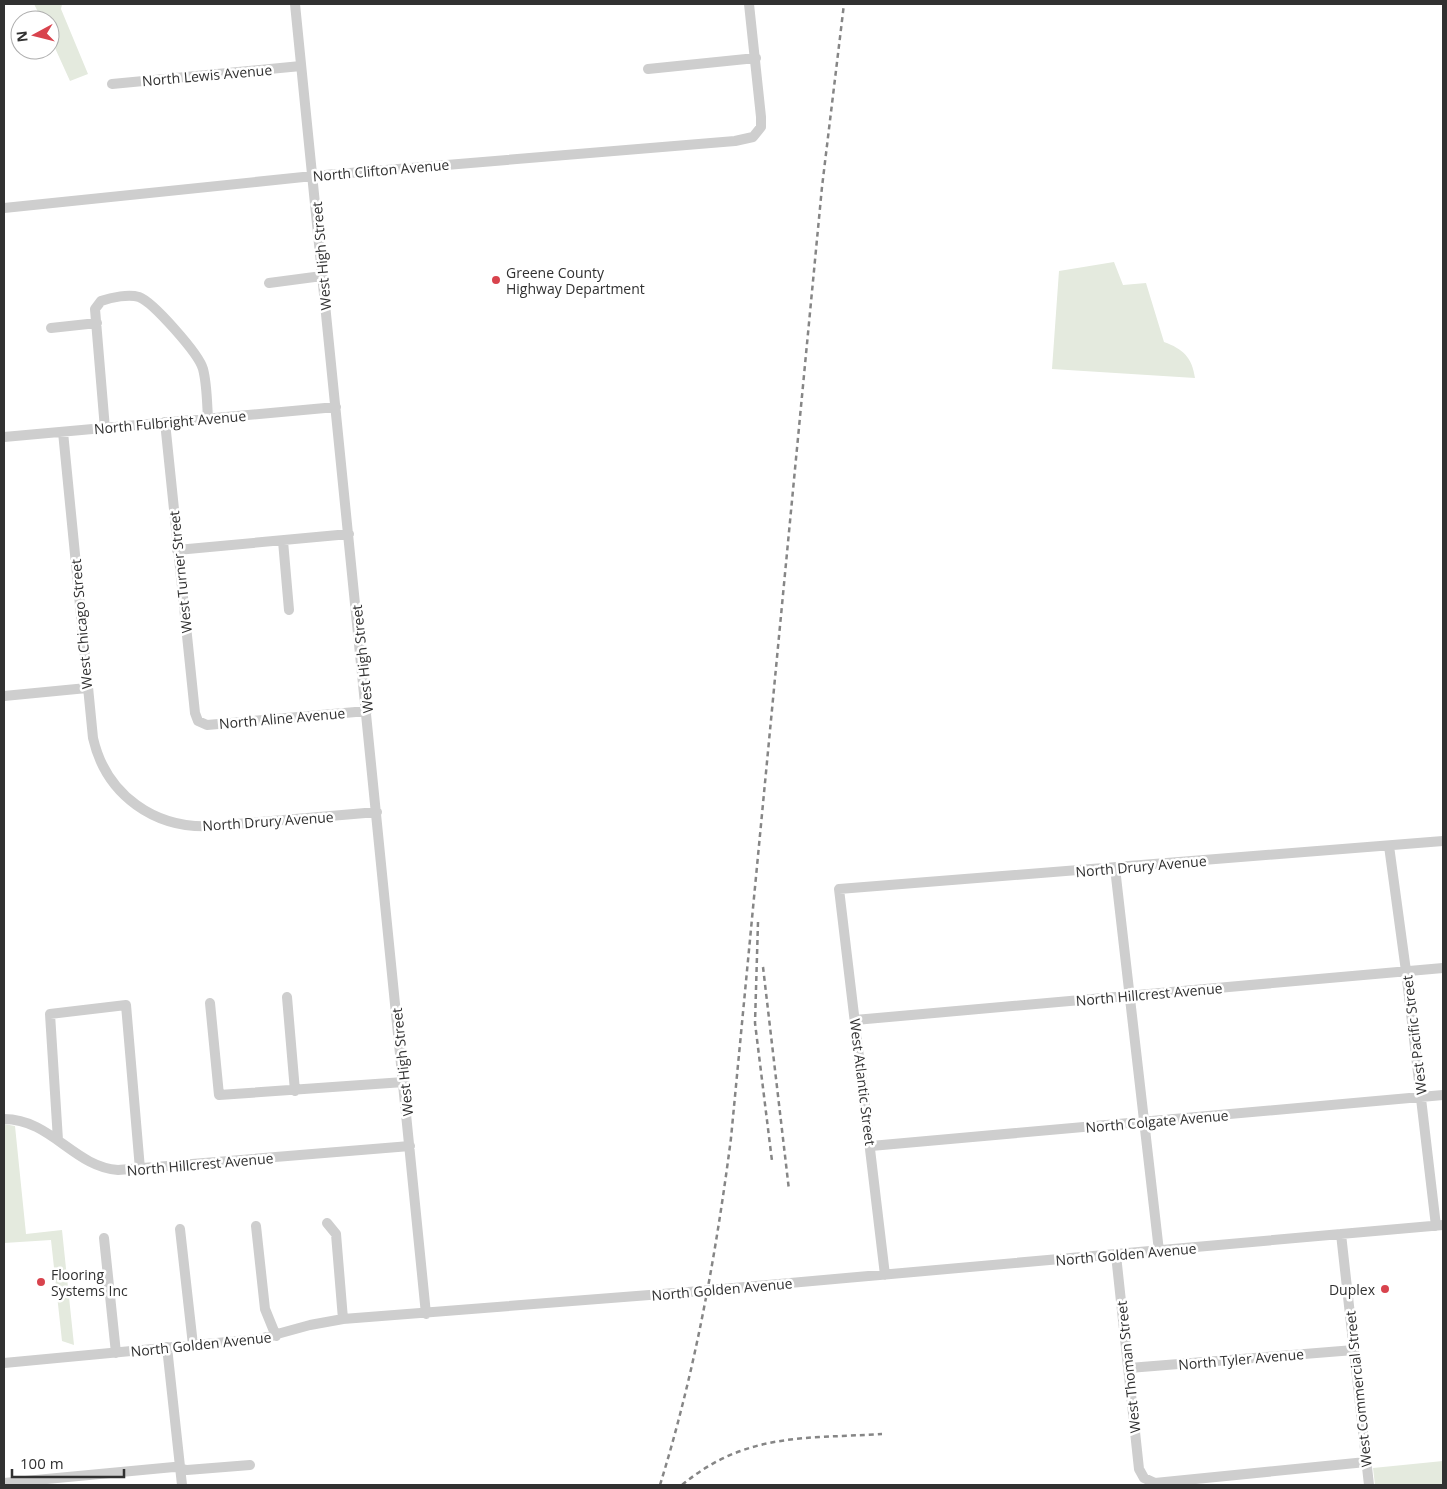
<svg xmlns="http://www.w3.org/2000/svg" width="1447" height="1489" viewBox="0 0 1447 1489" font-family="'Open Sans',sans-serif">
<rect width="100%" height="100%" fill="#fff"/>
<path fill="#e4eade" d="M34,4H62L61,9L88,74L70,81L50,37V20H42Z
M1114,262L1123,285L1146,283L1164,342C1183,349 1192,357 1195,378L1052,369L1059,271Z
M4,1124L15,1126L26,1234L62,1230L74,1345L62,1341L51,1240L4,1243Z
M1443,1461V1485H1375L1373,1468Z"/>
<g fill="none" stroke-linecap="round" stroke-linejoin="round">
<path stroke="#cecece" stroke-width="10" d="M295,4L426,1314
M648,69L756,58
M112,84L301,66
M4,208L313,176L735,141L753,137L761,127V117L749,4
M269,283L322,276
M51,328L97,323
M165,422L195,713L198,721L207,725L367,711
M105,429L95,309L101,301C112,297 129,294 139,297C153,302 199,354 203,369C207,384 207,403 208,419
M63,432L93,738C106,795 155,830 214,826L377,812
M4,437L336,407
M283,541L289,610
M177,550L349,534
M4,696L87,688
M1389,846L1406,971L1436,1226
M1115,868L1159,1251
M287,997L295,1091
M210,1003L219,1095L404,1082
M855,1020L1443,968
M4,1119C51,1119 74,1167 118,1170L410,1146
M58,1140L50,1014L126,1005L140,1169
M871,1146L1443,1095
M327,1223L336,1234L343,1319
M256,1226L265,1309L276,1336
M180,1229L193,1345
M1341,1234L1369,1485
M104,1238L116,1353
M1116,1255L1139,1469L1144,1478L1155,1483L1366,1462
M885,1275L839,889L1443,841
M167,1347L182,1485
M4,1363L259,1339L310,1325L343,1319L688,1292L1443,1225
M1129,1368L1354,1350
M4,1483L174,1467L187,1470L250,1465"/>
<path stroke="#868686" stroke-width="2.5" stroke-dasharray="5 4" stroke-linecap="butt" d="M758,922L755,1023L772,1161
M763,967L789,1190
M660,1485C695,1372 716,1255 731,1138L822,187L844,4
M682,1485C746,1432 805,1439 882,1434"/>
</g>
<g fill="#d8434d" stroke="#fff" stroke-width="2">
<circle cx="496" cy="280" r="5"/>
<circle cx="41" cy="1282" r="5"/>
<circle cx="1385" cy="1289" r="5"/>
</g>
<g text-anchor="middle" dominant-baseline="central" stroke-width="5" stroke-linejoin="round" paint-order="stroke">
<g font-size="14" fill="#313131" stroke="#fff">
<text transform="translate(207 75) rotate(-5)">North Lewis Avenue</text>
<text transform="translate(381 170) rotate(-5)">North Clifton Avenue</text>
<text transform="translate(321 256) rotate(-95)">West High Street</text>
<text transform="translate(170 422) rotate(-5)">North Fulbright Avenue</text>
<text transform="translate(180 572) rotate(-96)">West Turner Street</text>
<text transform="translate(81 624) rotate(-95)">West Chicago Street</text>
<text transform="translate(362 659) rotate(-96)">West High Street</text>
<text transform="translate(282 718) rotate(-5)">North Aline Avenue</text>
<text transform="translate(268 821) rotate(-4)">North Drury Avenue</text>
<text transform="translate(1141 866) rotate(-5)">North Drury Avenue</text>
<text transform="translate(1149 994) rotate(-5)">North Hillcrest Avenue</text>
<text transform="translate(1414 1035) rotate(-97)">West Pacific Street</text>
<text transform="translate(402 1062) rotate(-96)">West High Street</text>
<text transform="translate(863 1082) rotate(83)">West Atlantic Street</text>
<text transform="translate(1157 1121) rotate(-5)">North Colgate Avenue</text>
<text transform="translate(200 1164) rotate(-5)">North Hillcrest Avenue</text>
<text transform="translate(1126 1254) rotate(-5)">North Golden Avenue</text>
<text transform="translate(722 1289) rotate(-5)">North Golden Avenue</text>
<text transform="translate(201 1344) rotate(-6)">North Golden Avenue</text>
<text transform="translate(1241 1359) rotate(-5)">North Tyler Avenue</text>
<text transform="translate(1128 1367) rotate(-96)">West Thoman Street</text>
<text transform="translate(1358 1389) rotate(-96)">West Commercial Street</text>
</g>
<g font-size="14" fill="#313131" stroke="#fff" text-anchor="start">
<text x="506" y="272">Greene County<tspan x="506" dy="16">Highway Department</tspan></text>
<text x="51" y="1274">Flooring<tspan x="51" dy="16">Systems Inc</tspan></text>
<text x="1375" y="1289" text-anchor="end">Duplex</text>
</g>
</g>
<rect width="1447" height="1489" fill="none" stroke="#313131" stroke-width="10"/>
<g transform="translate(35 35) rotate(263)"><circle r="24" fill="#ffffff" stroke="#adadad"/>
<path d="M0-4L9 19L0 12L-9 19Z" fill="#d8434d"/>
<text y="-8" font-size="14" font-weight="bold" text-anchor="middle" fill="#313131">N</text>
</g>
<path d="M12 1469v8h112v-8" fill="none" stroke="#313131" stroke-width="2.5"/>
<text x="20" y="1469" font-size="15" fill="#313131" stroke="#ffffff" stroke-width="4" paint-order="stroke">100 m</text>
</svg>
